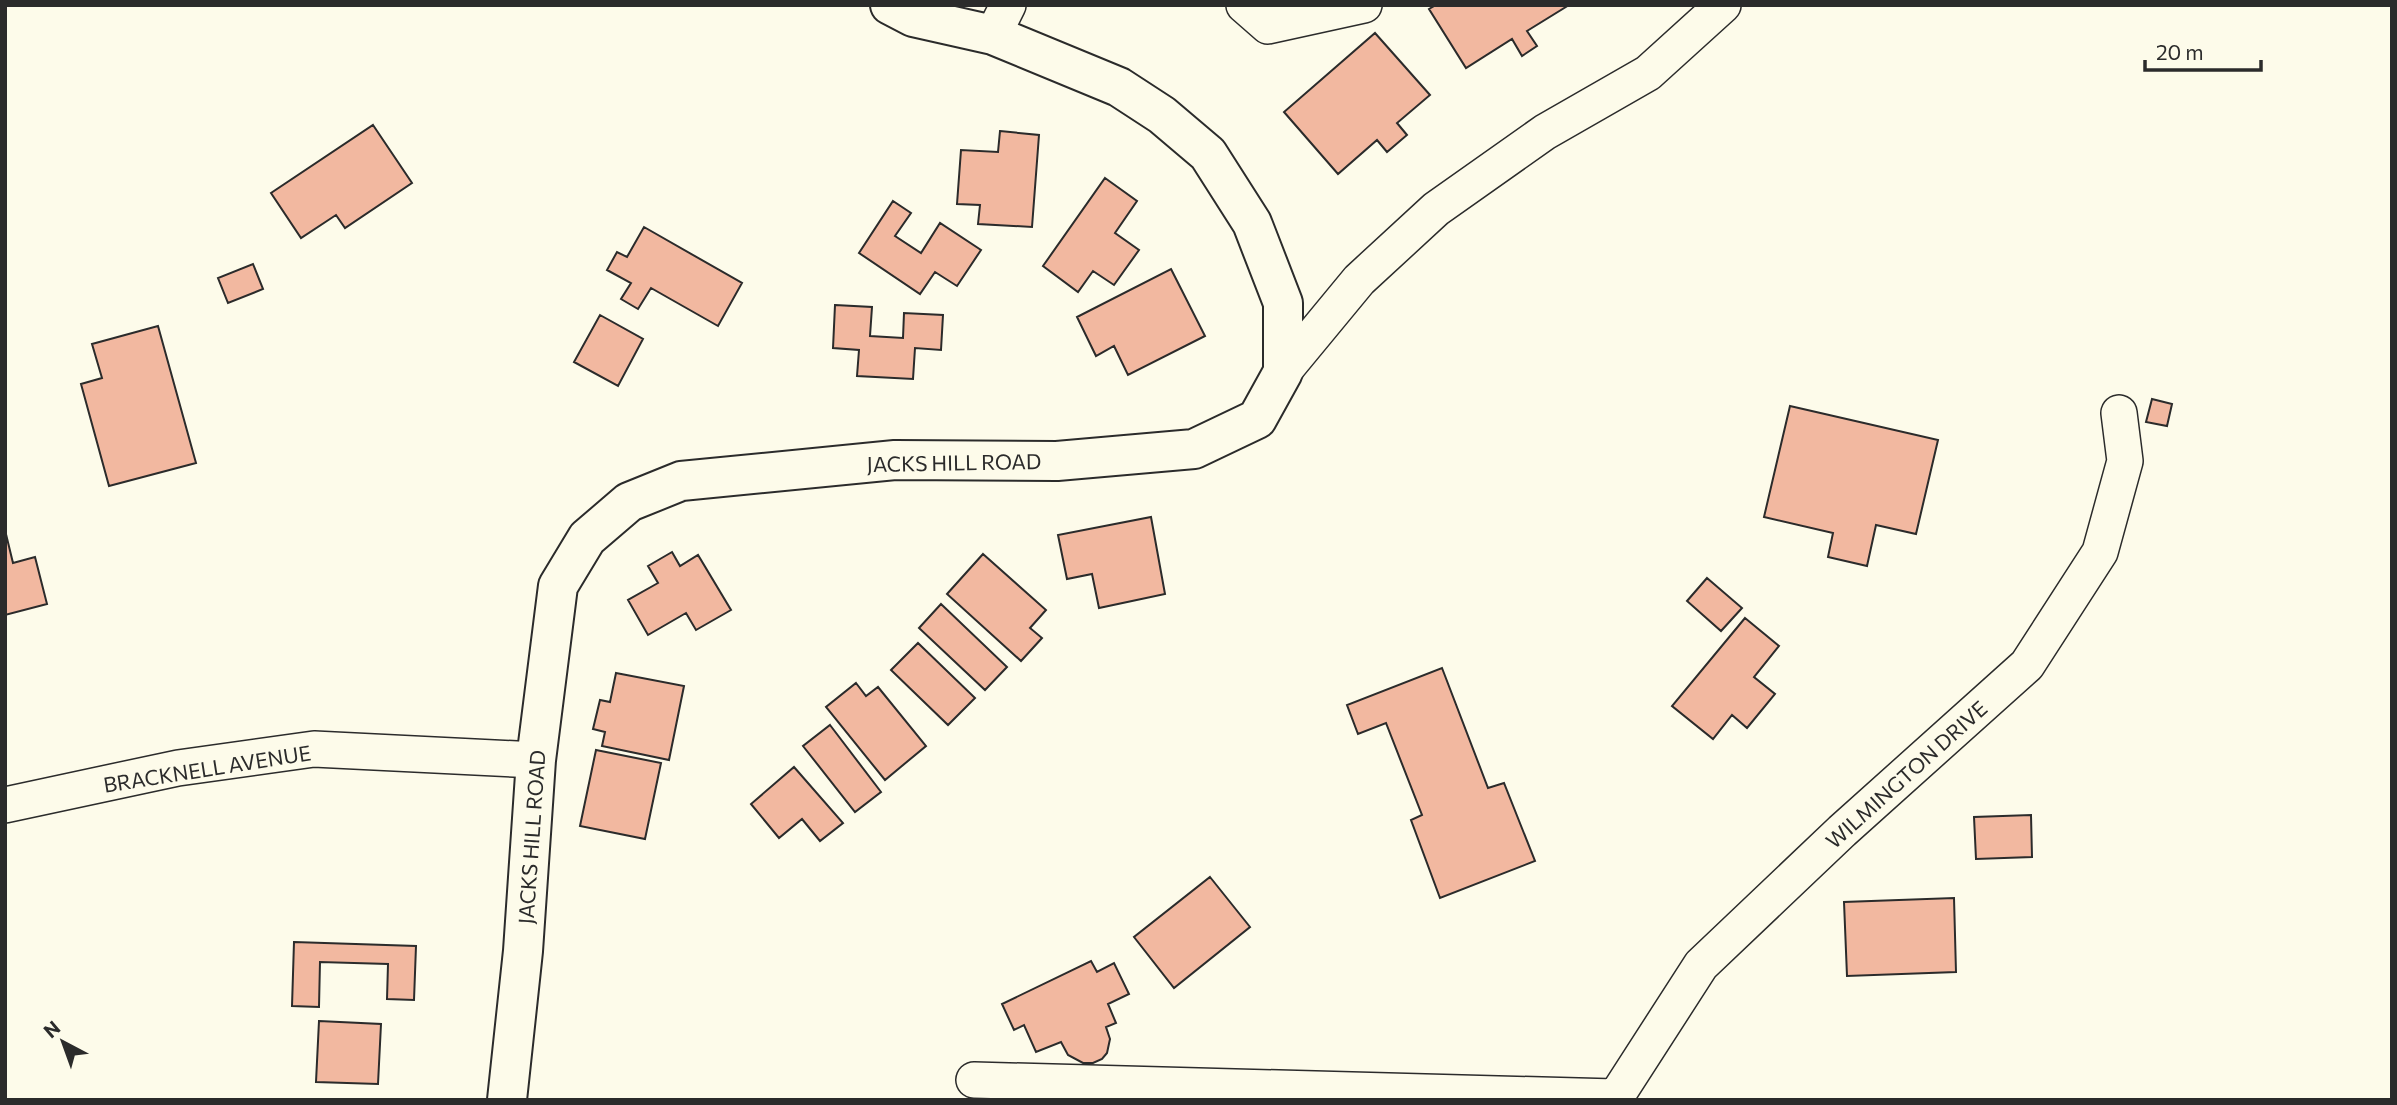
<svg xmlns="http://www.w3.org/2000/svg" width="2397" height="1105" viewBox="0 0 2397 1105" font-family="Commissioner,sans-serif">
<rect width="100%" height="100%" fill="#fdfbea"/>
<path fill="#f2b8a0" stroke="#2b2b2b" stroke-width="2" d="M1436,5H1569L1527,31L1537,46L1522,56L1512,39L1466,68L1429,9Z
M1375,33L1430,95L1397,123L1407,135L1387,152L1377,140L1338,174L1284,112Z
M373,125L412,183L345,228L336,215L301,238L271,193Z
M1000,131L1039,135L1032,227L978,224L980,205L957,204L961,150L998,152Z
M1105,178L1137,201L1115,233L1139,250L1114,285L1093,271L1078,292L1043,266Z
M893,201L911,213L895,236L921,253L940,223L981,250L957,286L935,272L920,294L859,253Z
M644,227L742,283L718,326L651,288L638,309L621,299L631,283L607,270L617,252L627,257Z
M253,264L263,289L228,303L218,278Z
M1171,269L1205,336L1128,375L1114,346L1096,356L1077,317Z
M835,305L872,307L870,336L903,338L904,313L943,315L941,350L915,348L913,379L857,376L859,350L833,348Z
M600,315L643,339L618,386L574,362Z
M158,326L196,463L109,486L81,384L102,378L92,344Z
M2152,399L2172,404L2167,426L2146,422Z
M1790,406L1938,440L1916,534L1876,525L1867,566L1828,557L1833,533L1764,517Z
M1151,517L1165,594L1099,608L1092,574L1067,579L1058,535Z
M5,530L13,563L35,557L47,604L5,615Z
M672,552L680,566L698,555L731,610L696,630L686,613L648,635L628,600L658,583L648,566Z
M983,554L1046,610L1030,628L1042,638L1021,661L947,594Z
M1707,578L1742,608L1721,631L1687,601Z
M941,604L1007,667L985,690L919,628Z
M1745,618L1779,646L1754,677L1775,694L1747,728L1732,715L1713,739L1672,706Z
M918,643L975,698L948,725L891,670Z
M1442,668L1488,788L1504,783L1535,861L1440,898L1411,820L1422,815L1386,723L1358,734L1347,705Z
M616,673L684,686L669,760L602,746L605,732L593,729L600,700L610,702Z
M856,683L866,696L878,687L926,746L885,780L826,707Z
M830,725L881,792L855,812L803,746Z
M596,750L661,763L645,839L580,826Z
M794,767L843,823L820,841L802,819L779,838L751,804Z
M2031,815L2032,857L1976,859L1974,817Z
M1210,877L1250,927L1174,988L1134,937Z
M1954,898L1956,972L1847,976L1844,902Z
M294,942L416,946L414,1000L387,999L388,964L320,962L319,1007L292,1006Z
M1091,961L1097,972L1114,963L1129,994L1108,1004L1116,1023L1106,1027L1110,1039L1107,1053L1102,1059L1093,1063H1083L1068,1055L1061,1042L1036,1052L1024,1025L1014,1030L1002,1004Z
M319,1021L381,1024L378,1084L316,1082Z"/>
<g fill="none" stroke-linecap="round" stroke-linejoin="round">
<g stroke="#2b2b2b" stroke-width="38">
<path id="minor" d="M1244,5L1268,26L1364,5
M993,35L1008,5
M1283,372L1359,280L1436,209L1545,132L1648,73L1723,5
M5,805L178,768L314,749L536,760
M974,1080L1615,1097
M1614,1100L1701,965L1842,831L2027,665L2100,552L2125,461L2119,413"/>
</g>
<g stroke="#2b2b2b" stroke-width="42">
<path id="tertiary" d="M507,1100L523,951L536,760L558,586L587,538L629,502L681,481L895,460L1057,461L1194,449L1257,419L1283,372V303L1252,223L1208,154L1162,115L1119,87L993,35L913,17L890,5"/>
</g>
<use href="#minor" stroke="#fdfbea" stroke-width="35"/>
<use href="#tertiary" stroke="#fdfbea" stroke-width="38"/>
</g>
<g text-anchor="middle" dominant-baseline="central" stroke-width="5" stroke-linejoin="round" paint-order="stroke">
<g font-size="21" fill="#2b2b2b" stroke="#fdfbea">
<text transform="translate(954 462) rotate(-1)">JACKS HILL ROAD</text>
<text transform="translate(207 768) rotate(-9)">BRACKNELL AVENUE</text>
<text transform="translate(1906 774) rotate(-42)">WILMINGTON DRIVE</text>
<text transform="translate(531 837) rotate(-86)">JACKS HILL ROAD</text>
</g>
</g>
<rect width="2397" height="1105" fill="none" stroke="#2b2b2b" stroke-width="14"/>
<g transform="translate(63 1042) rotate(319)" stroke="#fdfbea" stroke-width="5" paint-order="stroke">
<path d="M0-5L12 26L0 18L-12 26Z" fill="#2b2b2b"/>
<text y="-10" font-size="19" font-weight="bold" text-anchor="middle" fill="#2b2b2b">N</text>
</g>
<path d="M2145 60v10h116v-10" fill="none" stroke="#2b2b2b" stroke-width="3.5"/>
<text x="2156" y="60" font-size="21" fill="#2b2b2b" stroke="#fdfbea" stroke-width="5" paint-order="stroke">20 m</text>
</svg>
